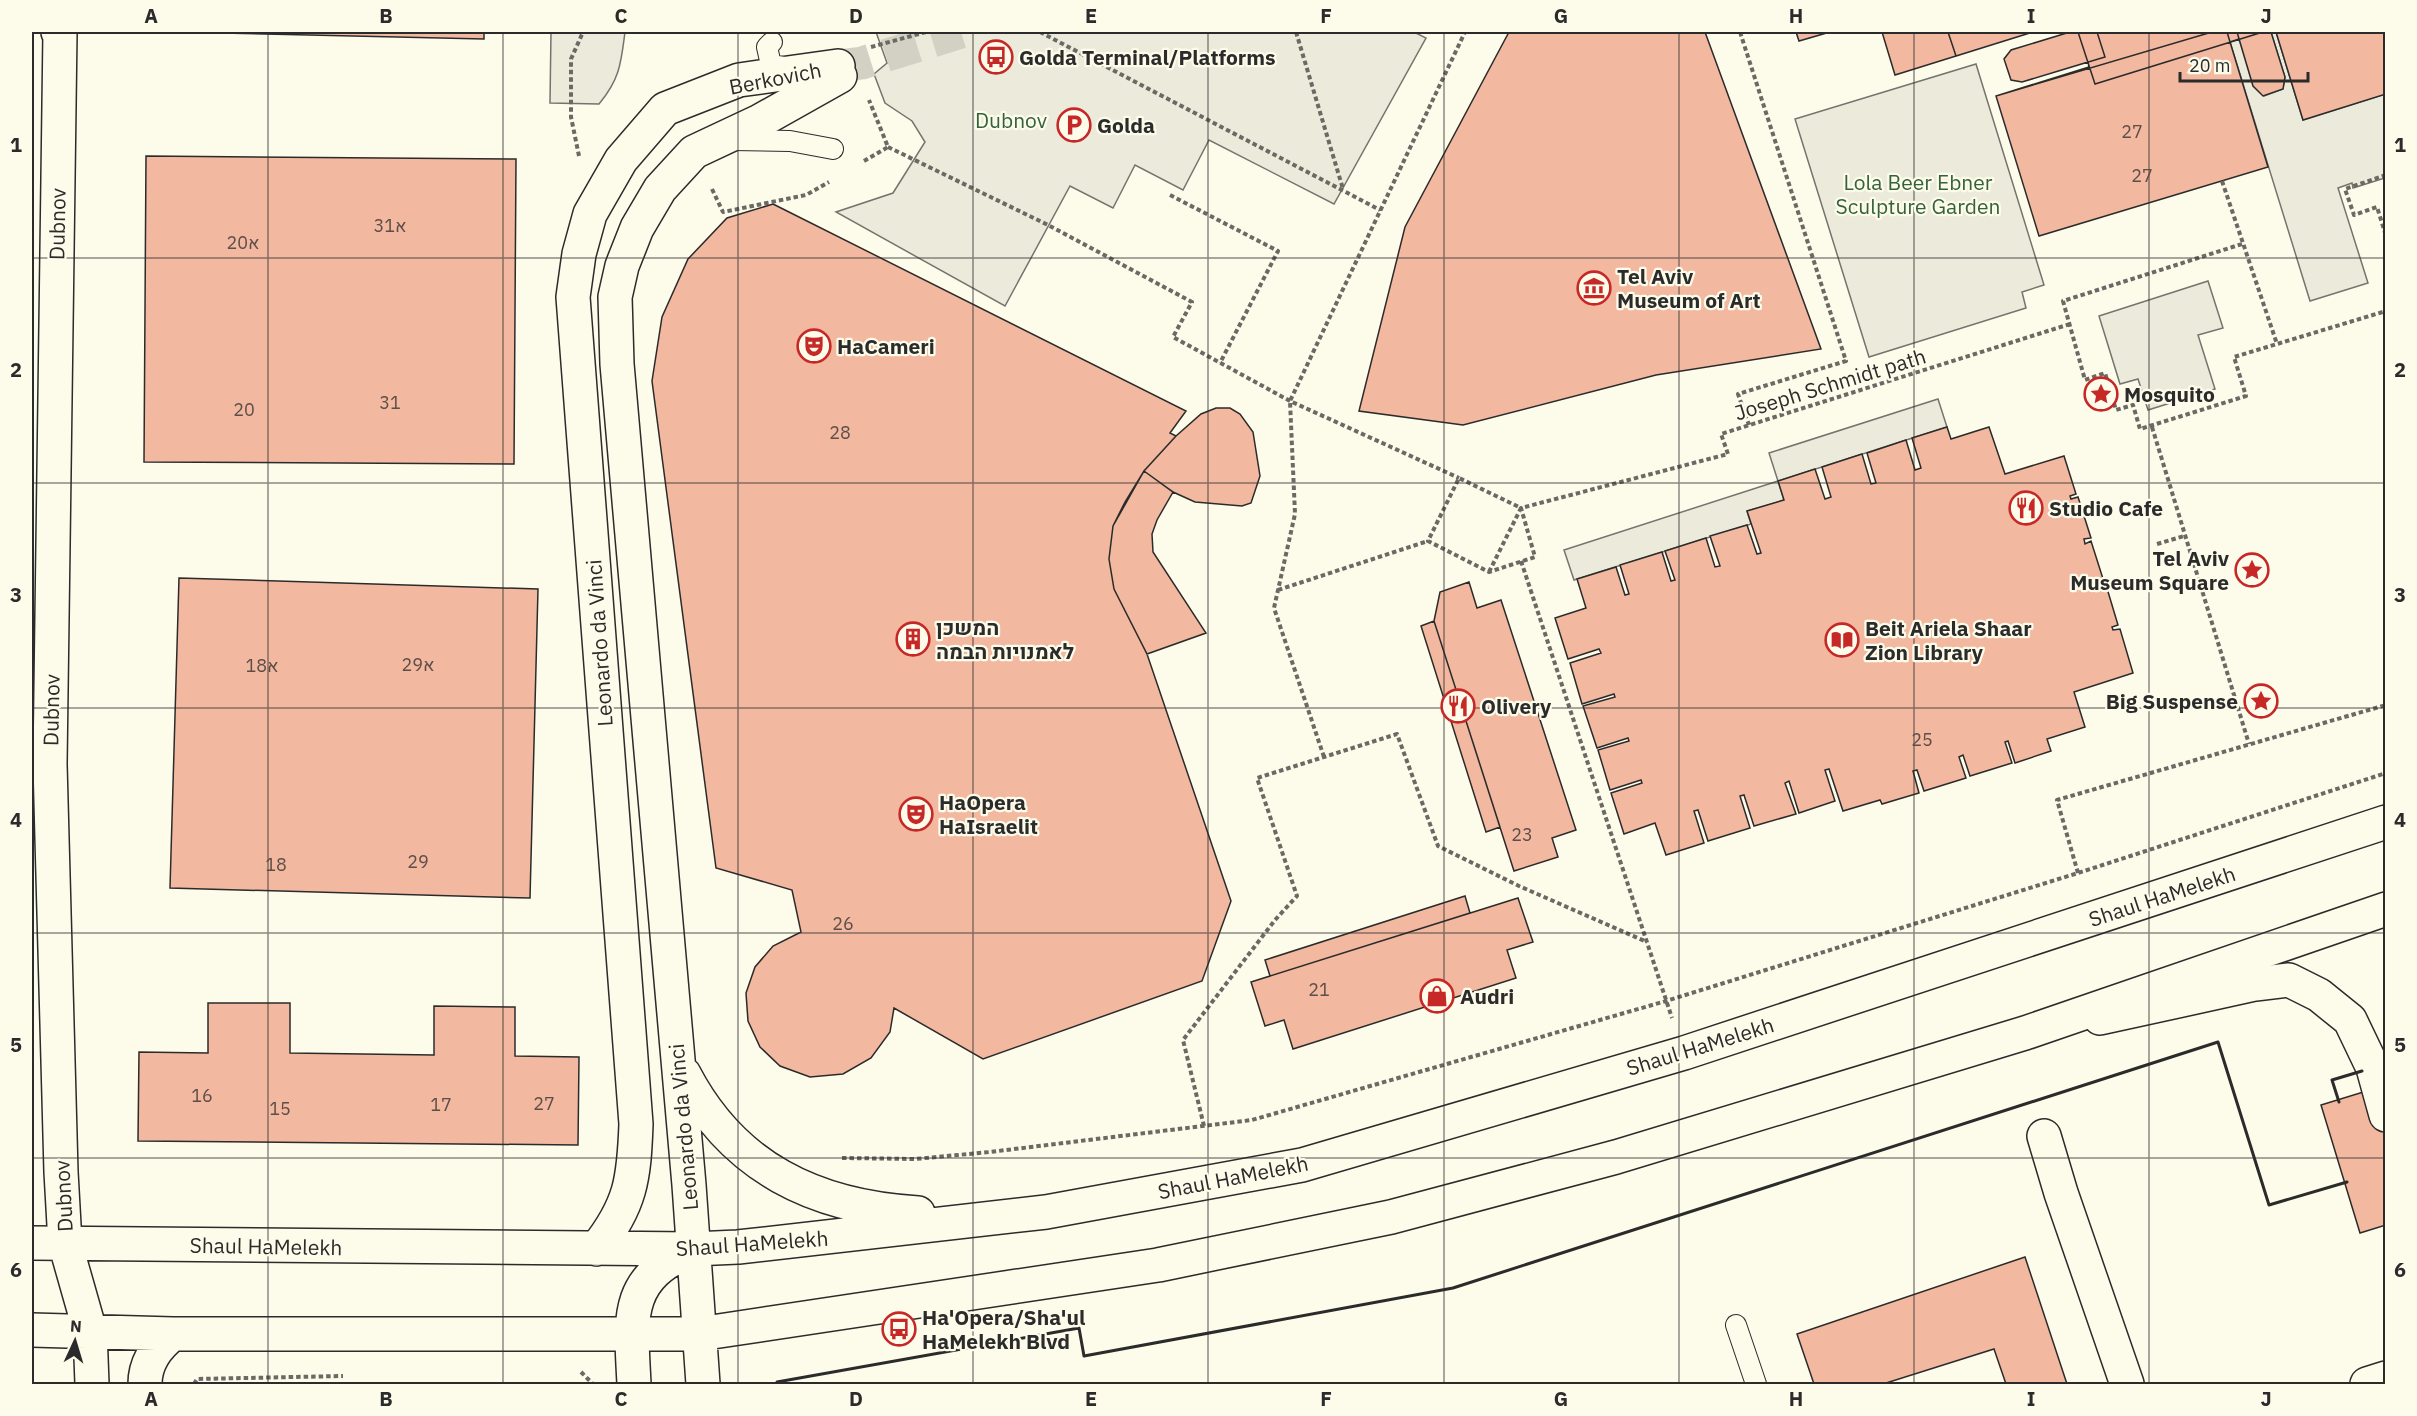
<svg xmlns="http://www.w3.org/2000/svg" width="2417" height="1416" viewBox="0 0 2417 1416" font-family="'IBM Plex Sans',Heebo,sans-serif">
<rect width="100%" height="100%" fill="#fdfbea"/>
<path fill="#ecebdb" stroke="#74746e" stroke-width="1.5" d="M551,32H625C621,63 620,79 599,104L550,103Z
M876,32H1414L1426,38L1334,204L1209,140L1183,190L1135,165L1113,208L1070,186L1005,306L836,212L893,193L925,142L912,121L885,103L874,74L887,63Z
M2271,32H2276L2303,120L2385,94V178L2353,188L2352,183L2338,188L2368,283L2310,301L2230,42L2239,39L2264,96L2283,89L2285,77Z
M1976,64L2044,285L2022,292L2026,308L1869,357L1795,119Z
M2208,281L2223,328L2198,335L2215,389L2148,410L2138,379L2120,384L2099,316Z
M1938,399L1947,427L1778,481L1784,500L1747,511L1751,524L1574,580L1564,550L1778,481L1769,453Z"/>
<path fill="#f2b8a0" stroke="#2b2b2b" stroke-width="1.5" d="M174,32H484V39Z
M1509,32H1705L1821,349L1656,375L1463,425L1359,411L1405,227Z
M1509,32H1705L1821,349L1656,375L1463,425L1359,411L1405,227Z
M1796,32H1830L1799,41Z
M1796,32H1830L1799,41Z
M1882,32H1948L1956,56L1895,75Z
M1948,32H2033L1956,56Z
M1948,32H2033L1956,56Z
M2070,32H2271L2285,77L2283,89L2263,96L2253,86L2239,39L2230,42L2268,167L2039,236L1996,96L2089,67L2088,62L2022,82L2011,80L2004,59L2011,50Z
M2070,32H2097L2105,57L2022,82L2011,80L2004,59L2011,50Z
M2078,32H2263L2095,84Z
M2212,32H2227L2268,167L2039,236L1996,96Z
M2237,32H2271L2285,77L2283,89L2263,96L2253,86Z
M2276,32H2386V94L2303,120Z
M2276,32H2386V94L2303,120Z
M146,156L516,159L514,464L144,462Z
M773,204L1186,411L1170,433L1176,436L1144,471L1125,502L1113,526L1109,559L1114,589L1147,654L1231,901L1202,981L983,1059L894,1008L890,1032L871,1058L843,1074L810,1077L780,1066L760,1047L748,1021L746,993L755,967L773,946L801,932L792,890L716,868L652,381L662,317L688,259L727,218Z
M1216,408H1230L1240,414L1253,432L1260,476L1251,503L1242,506L1195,502L1173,492L1144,471L1176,436L1201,414Z
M1947,427L1951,439L1989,427L2005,474L2064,456L2076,494L2070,496L2071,499L2078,497L2091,538L2084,539L2085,544L2091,541L2104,582L2098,583L2099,587L2106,585L2118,625L2112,627L2113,630L2120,629L2133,673L2074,692L2085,727L2047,739L2051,751L2015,763L2008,741L2005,742L2012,763L1970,776L1963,755L1959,757L1966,778L1924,791L1917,770L1913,771L1919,793L1882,804L1880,800L1843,811L1829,769L1825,770L1835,801L1799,813L1789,781L1785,783L1796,814L1754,826L1744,795L1740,796L1750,828L1708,841L1698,810L1694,811L1704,843L1666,855L1655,823L1624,834L1611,793L1642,783L1641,780L1610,790L1598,750L1629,741L1628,738L1597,748L1583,706L1615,697L1614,694L1582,704L1570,663L1601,653L1599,649L1568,659L1555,618L1586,608L1577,579L1616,567L1625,595L1629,594L1620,565L1662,552L1671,581L1675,580L1665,551L1706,538L1715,567L1720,566L1710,536L1747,525L1757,554L1761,553L1747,511L1784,500L1778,481L1815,469L1825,499L1831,497L1822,467L1862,454L1871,484L1876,483L1867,453L1906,440L1915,470L1921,468L1912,438Z
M1144,471L1173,492L1157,520L1152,534L1153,552L1206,633L1147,654L1114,589L1109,559L1113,526Z
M179,578L538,589L530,898L170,888Z
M1469,582L1477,608L1501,600L1576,830L1552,838L1558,857L1514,871L1434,621L1440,592Z
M1434,621L1500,827L1486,832L1421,626Z
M1465,896L1470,913L1270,976L1265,960Z
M1518,898L1533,942L1507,950L1516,978L1293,1049L1284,1020L1265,1026L1251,982Z
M208,1003H290V1053L434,1055V1006L515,1007V1056L579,1057L578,1145L138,1141L139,1052L208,1053Z
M2386,1085V1225L2360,1233L2321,1105Z
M2025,1257L2067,1384H2006L1994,1349L1883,1384H1814L1797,1334Z"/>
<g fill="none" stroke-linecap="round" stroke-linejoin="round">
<path stroke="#d3d1c4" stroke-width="33" stroke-dasharray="33 16" stroke-linecap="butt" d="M838,66L862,63L961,32"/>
<g stroke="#2b2b2b" stroke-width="22">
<path id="service" d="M772,42L767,47L771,65L790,68
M732,140L790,141L833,149
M1736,1325L1756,1384"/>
</g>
<g stroke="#2b2b2b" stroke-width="36">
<path id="minor" d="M58,32H60L50,764L61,1172L65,1243
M2100,1018L2255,984L2289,980L2319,995L2350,1020L2373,1068L2386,1115
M2044,1136L2061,1193L2127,1384
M2367,1384L2386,1378"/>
</g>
<g stroke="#2b2b2b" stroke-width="36">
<path id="tertiary" d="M684,1074C733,1168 815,1207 918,1213
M32,1243L693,1249L738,1247L1046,1212L1302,1165L1684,1053L2386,822
M65,1243L90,1331L92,1384
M596,1249C631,1205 634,1179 636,1124L573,297L579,254L590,214L621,160L665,109L739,80L838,66
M32,1330L173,1334H699L1158,1265L1391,1217L1616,1157L2025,1033L2386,909
M145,1384C145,1363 156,1347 173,1334
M634,1384C631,1321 623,1278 691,1250
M703,1384L689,1185L617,364L615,297L622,266L637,228L660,189L694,152L760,121L840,76"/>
</g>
<path stroke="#6a6964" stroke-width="4" stroke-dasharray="4.5 3" stroke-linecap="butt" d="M1040,32L1380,210
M1296,32L1343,189
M1740,32L1846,361L1738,394L1749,425
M871,47L926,32
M888,147L1048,225L1192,302L1173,337L1290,401L1459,478
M579,156L571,117V59L583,32
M864,161L888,147L869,100
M2386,175L2345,189L2354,215L2377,207L2386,236
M2222,181L2277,344
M712,189L723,212L806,195L829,182
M1170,195L1278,251L1220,363
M2242,244L2063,301L2085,380L2105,373L2116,410L2133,405L2140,429L2246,396L2234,357L2386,311
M2152,427L2249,744
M2157,544L2184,536
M1521,561L1672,1018
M1489,572L1521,508L1459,478L1428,541L1489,572L1535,557L1521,508L1728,454L1721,434L2070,324
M1278,590L1428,541
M1324,757L1274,608L1295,514L1290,401L1465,32
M2078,873L2057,800L2386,705
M1204,1126L1183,1040L1275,920L1297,896L1257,778L1397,734L1438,846L1519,886L1647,942
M842,1158L915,1159L990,1152L1252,1120L1666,1001L2078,873L2386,773
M581,1372L593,1384
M194,1384L197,1379L343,1376"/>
<use href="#service" stroke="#fdfbea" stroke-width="20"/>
<use href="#minor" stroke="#fdfbea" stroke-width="33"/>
<use href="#tertiary" stroke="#fdfbea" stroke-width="33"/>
<path stroke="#2b2b2b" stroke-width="3" d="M2339,1102L2332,1080L2362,1071
M777,1384V1382L1079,1328L1084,1356L1453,1288L2218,1042L2269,1205L2347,1182"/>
</g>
<path fill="none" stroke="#2b2b2b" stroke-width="1.5" stroke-opacity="0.55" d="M268,32V1384M503,32V1384M738,32V1384M973,32V1384M1208,32V1384M1444,32V1384M1679,32V1384M1914,32V1384M2149,32V1384M32,258H2386M32,483H2386M32,708H2386M32,933H2386M32,1158H2386"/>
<defs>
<g id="bus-ring" transform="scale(1.725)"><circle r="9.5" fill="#fdfbea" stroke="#c62828" stroke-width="1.5"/><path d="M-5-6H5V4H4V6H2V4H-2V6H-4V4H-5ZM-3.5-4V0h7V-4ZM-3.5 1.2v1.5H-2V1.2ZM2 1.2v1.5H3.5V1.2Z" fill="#c62828"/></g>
<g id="parking-ring" transform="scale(1.725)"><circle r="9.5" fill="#fdfbea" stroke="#c62828" stroke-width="1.5"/><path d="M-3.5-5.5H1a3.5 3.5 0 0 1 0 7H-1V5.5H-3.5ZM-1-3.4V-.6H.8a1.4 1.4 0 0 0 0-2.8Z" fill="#c62828"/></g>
<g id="museum-ring" transform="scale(1.725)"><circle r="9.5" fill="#fdfbea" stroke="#c62828" stroke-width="1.5"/><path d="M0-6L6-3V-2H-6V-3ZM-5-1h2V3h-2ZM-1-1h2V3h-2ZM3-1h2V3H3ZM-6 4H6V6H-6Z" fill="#c62828"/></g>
<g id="theatre-ring" transform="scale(1.725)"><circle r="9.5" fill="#fdfbea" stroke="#c62828" stroke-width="1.5"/><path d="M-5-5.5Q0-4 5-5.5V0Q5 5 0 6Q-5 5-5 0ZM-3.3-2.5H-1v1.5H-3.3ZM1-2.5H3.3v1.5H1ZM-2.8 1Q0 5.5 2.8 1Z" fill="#c62828"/></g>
<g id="sight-ring" transform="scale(1.725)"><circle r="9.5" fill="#fdfbea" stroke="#c62828" stroke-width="1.5"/><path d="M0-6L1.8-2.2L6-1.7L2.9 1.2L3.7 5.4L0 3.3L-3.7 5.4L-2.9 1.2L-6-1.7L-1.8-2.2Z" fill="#c62828"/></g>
<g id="restaurant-ring" transform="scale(1.725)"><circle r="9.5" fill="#fdfbea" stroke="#c62828" stroke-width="1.5"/><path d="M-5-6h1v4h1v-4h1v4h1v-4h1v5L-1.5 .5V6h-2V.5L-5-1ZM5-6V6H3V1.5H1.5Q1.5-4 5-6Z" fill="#c62828"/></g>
<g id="building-ring" transform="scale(1.725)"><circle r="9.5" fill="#fdfbea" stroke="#c62828" stroke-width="1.5"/><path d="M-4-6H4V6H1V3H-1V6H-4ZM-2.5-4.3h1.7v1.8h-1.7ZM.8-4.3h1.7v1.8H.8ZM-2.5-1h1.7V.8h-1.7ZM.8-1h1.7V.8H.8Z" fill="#c62828"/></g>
<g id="library-ring" transform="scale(1.725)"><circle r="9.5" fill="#fdfbea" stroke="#c62828" stroke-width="1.5"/><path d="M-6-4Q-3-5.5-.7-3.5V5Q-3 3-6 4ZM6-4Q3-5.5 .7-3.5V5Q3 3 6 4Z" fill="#c62828"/></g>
<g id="shop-ring" transform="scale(1.725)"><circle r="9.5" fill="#fdfbea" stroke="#c62828" stroke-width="1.5"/><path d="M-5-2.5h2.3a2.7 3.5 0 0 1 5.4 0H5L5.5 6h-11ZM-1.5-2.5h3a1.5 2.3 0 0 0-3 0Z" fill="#c62828"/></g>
</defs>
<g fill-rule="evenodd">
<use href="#bus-ring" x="996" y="57"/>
<use href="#parking-ring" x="1074" y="125"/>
<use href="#museum-ring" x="1594" y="288"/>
<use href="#theatre-ring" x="814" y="346"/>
<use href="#sight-ring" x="2101" y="394"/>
<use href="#restaurant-ring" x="2026" y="508"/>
<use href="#sight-ring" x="2252" y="570"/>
<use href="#building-ring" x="913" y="639"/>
<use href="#library-ring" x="1842" y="640"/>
<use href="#sight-ring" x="2261" y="701"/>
<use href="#restaurant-ring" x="1458" y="706"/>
<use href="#theatre-ring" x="916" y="814"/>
<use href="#shop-ring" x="1437" y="996"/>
<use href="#bus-ring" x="899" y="1329"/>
</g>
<g text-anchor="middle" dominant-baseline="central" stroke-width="4.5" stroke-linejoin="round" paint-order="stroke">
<g font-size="18" fill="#5d4e48">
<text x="2132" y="131">27</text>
<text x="2142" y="175">27</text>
<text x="390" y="225">31א</text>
<text x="243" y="242">20א</text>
<text x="390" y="402">31</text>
<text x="244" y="409">20</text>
<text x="840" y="432">28</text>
<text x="418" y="664">29א</text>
<text x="262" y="665">18א</text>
<text x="1922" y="739">25</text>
<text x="1522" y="834">23</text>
<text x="418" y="861">29</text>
<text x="276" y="864">18</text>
<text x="843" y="923">26</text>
<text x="1319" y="989">21</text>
<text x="202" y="1095">16</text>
<text x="544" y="1103">27</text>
<text x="441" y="1104">17</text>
<text x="280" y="1108">15</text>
</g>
<g font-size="21" font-weight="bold" fill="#2b2b2b" stroke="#fdfbea" text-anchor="start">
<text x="1019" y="57">Golda Terminal/Platforms</text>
<text x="1097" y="125">Golda</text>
<text x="1617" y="276">Tel Aviv<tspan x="1617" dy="24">Museum of Art</tspan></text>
<text x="837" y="346">HaCameri</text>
<text x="2124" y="394">Mosquito</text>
<text x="2049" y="508">Studio Cafe</text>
<text x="2229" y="558" text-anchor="end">Tel Aviv<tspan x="2229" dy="24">Museum Square</tspan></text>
<text x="936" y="627">המשכן<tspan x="936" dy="24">לאמנויות הבמה</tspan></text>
<text x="1865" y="628">Beit Ariela Shaar<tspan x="1865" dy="24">Zion Library</tspan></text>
<text x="2238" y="701" text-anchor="end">Big Suspense</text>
<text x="1481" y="706">Olivery</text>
<text x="939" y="802">HaOpera<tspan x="939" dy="24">HaIsraelit</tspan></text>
<text x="1460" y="996">Audri</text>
<text x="922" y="1317">Ha'Opera/Sha'ul<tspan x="922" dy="24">HaMelekh Blvd</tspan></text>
</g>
<g font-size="21" fill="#2b2b2b" stroke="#fdfbea">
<text transform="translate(775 78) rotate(-11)">Berkovich</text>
<text transform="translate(57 224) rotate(-89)">Dubnov</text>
<text transform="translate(1830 384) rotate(-17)">Joseph Schmidt path</text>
<text transform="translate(599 643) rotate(-94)">Leonardo da Vinci</text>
<text transform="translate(51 710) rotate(-89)">Dubnov</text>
<text transform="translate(2162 896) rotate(-18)">Shaul HaMelekh</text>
<text transform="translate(1700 1046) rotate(-17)">Shaul HaMelekh</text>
<text transform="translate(683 1127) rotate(-95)">Leonardo da Vinci</text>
<text transform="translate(1233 1177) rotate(-11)">Shaul HaMelekh</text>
<text transform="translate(63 1196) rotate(-93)">Dubnov</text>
<text transform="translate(752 1243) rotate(-4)">Shaul HaMelekh</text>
<text transform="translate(266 1246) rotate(1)">Shaul HaMelekh</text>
</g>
<g font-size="21" fill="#34623c" stroke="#fdfbea">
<text x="1011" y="120">Dubnov</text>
<text x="1918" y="182">Lola Beer Ebner<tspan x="1918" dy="24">Sculpture Garden</tspan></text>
</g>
</g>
<rect width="2417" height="1416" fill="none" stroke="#fdfbea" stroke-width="66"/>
<g transform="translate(75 1341) rotate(4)" stroke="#fdfbea" stroke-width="4.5" paint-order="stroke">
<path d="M0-4.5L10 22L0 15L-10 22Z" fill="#2b2b2b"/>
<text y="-9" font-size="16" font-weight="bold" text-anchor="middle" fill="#2b2b2b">N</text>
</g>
<path d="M2180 72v9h128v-9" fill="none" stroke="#2b2b2b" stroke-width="3"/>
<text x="2189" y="72" font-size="18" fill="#2b2b2b" stroke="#fdfbea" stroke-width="4.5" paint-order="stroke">20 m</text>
<rect x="33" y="33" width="2351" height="1350" fill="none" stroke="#2b2b2b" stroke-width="2"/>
<g font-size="20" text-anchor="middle" font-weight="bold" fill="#2b2b2b">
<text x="151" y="23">A</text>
<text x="386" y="23">B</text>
<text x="621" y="23">C</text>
<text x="856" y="23">D</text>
<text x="1091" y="23">E</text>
<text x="1326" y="23">F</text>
<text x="1561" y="23">G</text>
<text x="1796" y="23">H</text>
<text x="2031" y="23">I</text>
<text x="2266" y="23">J</text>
<text x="16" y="152">1</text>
<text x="2400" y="152">1</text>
<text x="16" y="377">2</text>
<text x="2400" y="377">2</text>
<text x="16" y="602">3</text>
<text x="2400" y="602">3</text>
<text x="16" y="827">4</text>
<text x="2400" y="827">4</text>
<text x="16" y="1052">5</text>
<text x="2400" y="1052">5</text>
<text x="16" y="1277">6</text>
<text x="2400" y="1277">6</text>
<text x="151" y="1406">A</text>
<text x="386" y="1406">B</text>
<text x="621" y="1406">C</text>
<text x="856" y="1406">D</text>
<text x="1091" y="1406">E</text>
<text x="1326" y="1406">F</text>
<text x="1561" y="1406">G</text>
<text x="1796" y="1406">H</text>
<text x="2031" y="1406">I</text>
<text x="2266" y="1406">J</text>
</g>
</svg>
